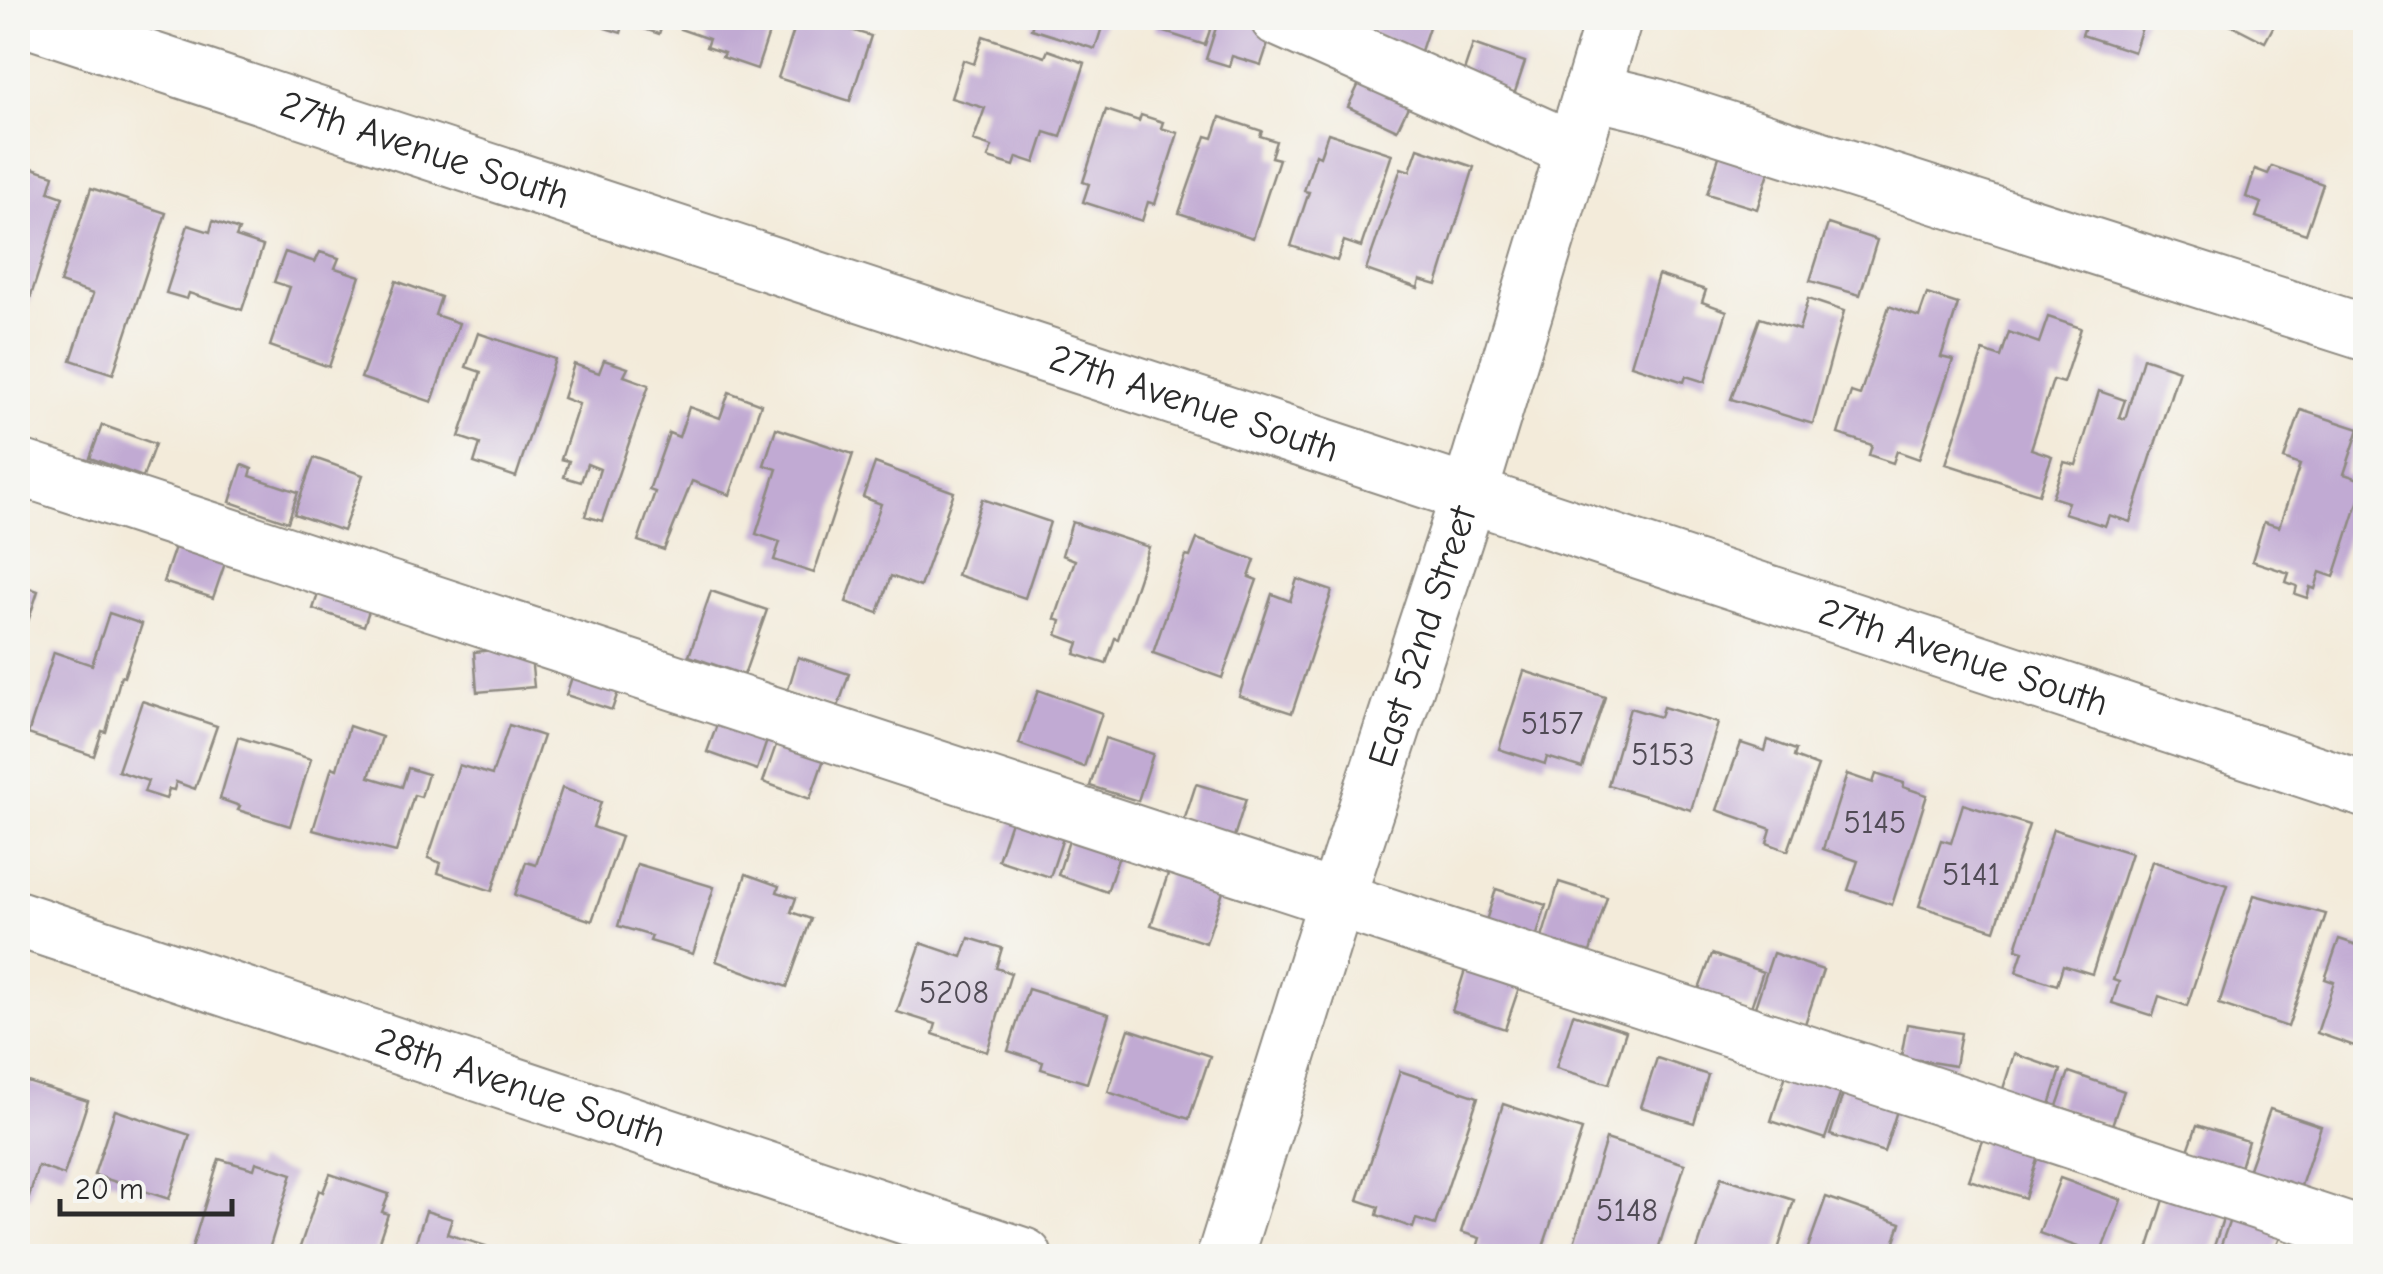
<svg xmlns="http://www.w3.org/2000/svg" width="2383" height="1274" font-family="'Comic Neue',sans-serif">
<style>
.building{fill:#c1aad3}
.lines{fill:none;stroke-linecap:round;stroke-linejoin:round}
.minor-casing{stroke:#8f8b82;stroke-width:59}
.minor{stroke:#fff;stroke-width:55}
.labels{text-anchor:middle;dominant-baseline:central;stroke-width:9;stroke-linejoin:round;paint-order:stroke}
.number-label{font-size:32px;fill:#504b55}
.street-label{font-size:38px;fill:#2b2b2b;stroke:#f6f6f2}
</style>
<rect width="100%" height="100%" fill="#f6f6f2"/>
<filter id="ink" filterUnits="userSpaceOnUse"><feTurbulence type="fractalNoise" baseFrequency=".01" numOctaves="2"/><feDisplacementMap in="SourceGraphic" scale="20" xChannelSelector="R" yChannelSelector="G"/><feConvolveMatrix kernelMatrix="1 2 1 2 8 2 1 2 1" color-interpolation-filters="sRGB"/></filter>
<filter id="wash" filterUnits="userSpaceOnUse"><feTurbulence type="fractalNoise" baseFrequency=".0048" numOctaves="4" result="noise"/><feDisplacementMap in="SourceGraphic" scale="40" xChannelSelector="R" yChannelSelector="G"/><feGaussianBlur stdDeviation="2.25" result="paint"/><feColorMatrix in="noise" values="0 0 0 0 0 0 0 0 0 0 0 0 0 0 0 0 0 1.4 0 .05"/><feComposite in="paint" operator="in"/></filter>
<g filter="url(#wash)">
<rect width="100%" height="100%" fill="#f3ebda"/>
<g id="blocks">
<g class="building">
<path d="M608,18H664L659,34L624,22L621,33L605,28Z"/>
<path d="M684,18H774L757,69L722,57L724,53L706,47L709,39L680,29Z"/>
<path d="M798,18H855L851,30L871,36L850,101L778,78Z"/>
<path d="M1035,18H1105L1095,49L1031,29Z"/>
<path d="M1158,18H1214L1205,45L1155,29Z"/>
<path d="M1219,18H1237L1273,29L1261,65L1232,56L1229,66L1206,59Z"/>
<path d="M1376,18H1432L1421,51L1371,35Z"/>
<path d="M2088,18H2145L2134,52L2082,35Z"/>
<path d="M2218,18H2278L2265,42Z"/>
<path d="M983,36L1045,57L1048,50L1085,63L1061,137L1045,132L1035,163L1017,157L1014,166L988,158L992,147L973,141L985,108L951,98L963,60L974,64Z"/>
<path d="M1473,44L1525,62L1514,95L1462,77Z"/>
<path d="M1365,71L1414,94L1397,130L1348,107Z"/>
<path d="M1106,110L1139,121L1141,115L1163,122L1161,128L1178,133L1155,204L1148,202L1142,221L1083,202L1089,184L1083,182Z"/>
<path d="M1220,117L1262,131L1260,136L1276,141L1271,157L1279,159L1253,238L1179,213L1206,136L1213,138Z"/>
<path d="M1328,133L1392,154L1361,247L1344,241L1337,261L1291,246L1309,192L1304,191L1316,154L1320,156Z"/>
<path d="M1723,144L1773,160L1757,209L1707,194Z"/>
<path d="M1418,148L1474,167L1437,285L1420,280L1418,288L1366,270L1401,168L1410,171Z"/>
<path d="M18,163L54,175L49,192L63,197L27,308L18,305Z"/>
<path d="M2272,166L2323,184L2306,234L2256,217L2261,203L2246,197L2255,169L2268,174Z"/>
<path d="M91,188L166,213L113,374L71,360L93,294L60,283Z"/>
<path d="M213,221L239,230L236,237L263,246L242,310L189,293L187,299L166,293L188,225L210,232Z"/>
<path d="M1828,224L1877,240L1860,295L1810,281Z"/>
<path d="M285,252L315,262L320,252L339,258L335,268L360,276L329,367L270,346L290,287L274,282Z"/>
<path d="M1658,275L1706,290L1702,302L1727,311L1705,382L1686,376L1684,382L1631,365Z"/>
<path d="M396,281L441,297L435,315L459,323L432,402L361,378Z"/>
<path d="M1927,294L1958,304L1941,357L1953,360L1919,459L1897,451L1893,463L1869,455L1872,445L1838,434L1851,392L1860,395L1889,306L1919,317Z"/>
<path d="M1808,299L1844,311L1813,424L1731,399L1760,318L1799,330Z"/>
<path d="M2048,317L2081,328L2063,383L2053,380L2031,449L2052,456L2039,494L1946,464L1983,351L2001,357L2009,332L2039,343Z"/>
<path d="M478,333L555,359L516,477L474,463L480,444L459,437L481,372L466,367Z"/>
<path d="M2143,358L2179,370L2130,522L2109,515L2105,526L2064,513L2068,502L2052,497L2064,462L2076,465L2099,391L2125,400L2119,417L2125,419Z"/>
<path d="M604,360L628,368L624,376L649,385L602,521L585,516L600,469L587,464L581,482L564,477L569,461L561,459L579,404L563,398L574,364L599,373Z"/>
<path d="M729,392L761,404L730,495L692,481L664,550L638,541L655,492L649,490L669,433L679,437L689,407L720,418Z"/>
<path d="M2301,410L2359,429L2344,474L2365,481L2334,577L2320,572L2315,589L2310,587L2307,598L2295,594L2297,586L2286,582L2289,573L2252,561L2264,522L2279,527L2300,465L2284,459Z"/>
<path d="M102,425L155,444L143,477L90,458Z"/>
<path d="M776,428L853,454L814,573L774,560L780,542L756,534L777,469L764,465Z"/>
<path d="M314,458L363,475L343,531L294,514Z"/>
<path d="M875,463L954,492L920,587L891,576L878,613L846,602L881,504L863,497Z"/>
<path d="M242,465L252,469L250,476L298,492L288,522L230,502Z"/>
<path d="M982,499L1050,522L1025,598L957,575Z"/>
<path d="M1072,522L1149,547L1118,639L1115,638L1106,664L1075,654L1079,643L1057,635L1061,621L1055,619L1075,560L1062,555Z"/>
<path d="M181,529L231,546L213,598L163,582Z"/>
<path d="M1197,539L1255,560L1249,577L1257,580L1222,678L1153,653L1186,556L1190,557Z"/>
<path d="M323,579L374,595L364,626L313,609Z"/>
<path d="M1297,579L1332,591L1292,713L1239,696L1272,594L1290,601Z"/>
<path d="M18,584L38,591L18,652Z"/>
<path d="M711,591L767,610L744,675L689,656Z"/>
<path d="M109,613L142,624L124,677L121,676L106,732L102,731L94,756L28,734L54,652L92,665Z"/>
<path d="M530,646L534,687L477,692L474,652Z"/>
<path d="M798,657L849,674L838,707L788,690Z"/>
<path d="M577,662L623,677L612,710L566,695Z"/>
<path d="M1524,671L1605,697L1582,768L1547,757L1545,764L1499,749Z"/>
<path d="M1038,690L1102,713L1084,767L1019,744Z"/>
<path d="M142,701L217,726L195,789L176,782L174,790L169,789L166,799L144,792L148,781L118,771Z"/>
<path d="M1663,707L1718,723L1691,810L1608,785L1630,708L1660,717Z"/>
<path d="M722,711L771,729L757,770L707,752Z"/>
<path d="M509,725L543,736L492,891L438,873L441,863L428,858L459,765L492,775Z"/>
<path d="M349,726L382,737L369,777L402,787L408,768L428,774L421,797L414,795L396,852L313,830L332,767L337,769Z"/>
<path d="M781,731L828,748L810,799L763,782Z"/>
<path d="M238,737L311,759L290,826L238,810L240,806L220,799Z"/>
<path d="M1105,738L1153,754L1138,801L1090,786Z"/>
<path d="M1768,740L1796,750L1794,757L1818,766L1788,851L1767,843L1771,829L1717,810L1741,743L1765,751Z"/>
<path d="M1847,774L1873,783L1876,774L1904,783L1903,787L1927,795L1892,905L1848,890L1858,861L1823,849Z"/>
<path d="M1196,784L1246,799L1234,837L1184,821Z"/>
<path d="M562,788L601,802L593,827L621,837L592,921L515,895L526,862L536,865Z"/>
<path d="M1963,804L2029,825L1995,930L1919,906L1941,840L1951,843Z"/>
<path d="M1015,809L1067,826L1050,877L998,860Z"/>
<path d="M1073,828L1123,844L1107,892L1058,875Z"/>
<path d="M2053,829L2131,853L2092,974L2063,965L2057,985L2016,972L2023,951L2016,949Z"/>
<path d="M1173,859L1228,877L1206,943L1151,925Z"/>
<path d="M2152,861L2227,885L2187,1006L2159,996L2153,1016L2112,1003L2119,982L2113,980Z"/>
<path d="M637,864L714,887L693,954L650,941L652,936L618,926Z"/>
<path d="M746,874L779,886L777,892L796,898L791,912L811,919L787,987L716,961Z"/>
<path d="M1559,882L1607,897L1590,952L1542,938Z"/>
<path d="M1496,889L1546,905L1536,938L1486,921Z"/>
<path d="M2254,895L2326,914L2288,1027L2219,1004Z"/>
<path d="M969,938L1002,948L996,968L1011,973L987,1052L933,1034L936,1024L897,1012L921,943L962,957Z"/>
<path d="M2339,939L2366,948V1050L2317,1033L2334,982L2325,979Z"/>
<path d="M1773,953L1823,970L1804,1027L1754,1010Z"/>
<path d="M1712,954L1763,972L1750,1010L1698,992Z"/>
<path d="M1469,957L1523,976L1505,1029L1452,1011Z"/>
<path d="M1028,989L1109,1014L1087,1083L1041,1069L1043,1062L1008,1051Z"/>
<path d="M1573,1014L1626,1031L1609,1084L1556,1068Z"/>
<path d="M1907,1024L1961,1033L1955,1066L1901,1057Z"/>
<path d="M1129,1029L1210,1056L1189,1119L1108,1092Z"/>
<path d="M2014,1054L2061,1070L2050,1105L2003,1089Z"/>
<path d="M1657,1058L1708,1075L1694,1123L1641,1107Z"/>
<path d="M1790,1062L1845,1080L1825,1139L1771,1121Z"/>
<path d="M1400,1071L1478,1097L1435,1225L1416,1219L1413,1228L1377,1215L1379,1207L1358,1200Z"/>
<path d="M2069,1072L2124,1091L2112,1125L2057,1106Z"/>
<path d="M18,1079L88,1101L64,1175L38,1166L29,1197L18,1193Z"/>
<path d="M1847,1081L1901,1098L1884,1152L1830,1135Z"/>
<path d="M1503,1104L1582,1130L1540,1256L1517,1251L1515,1256H1504L1477,1248L1480,1238L1461,1232Z"/>
<path d="M2270,1109L2321,1126L2299,1192L2247,1174Z"/>
<path d="M115,1110L190,1135L169,1199L94,1175Z"/>
<path d="M2197,1125L2248,1141L2237,1177L2185,1159Z"/>
<path d="M1988,1126L2042,1144L2025,1198L1969,1180Z"/>
<path d="M1606,1139L1685,1164L1656,1256H1570Z"/>
<path d="M219,1159L254,1169L256,1162L292,1174L267,1256H200L190,1254Z"/>
<path d="M330,1174L389,1194L382,1212L388,1214L374,1256H297L319,1190L323,1192Z"/>
<path d="M1721,1177L1794,1200L1776,1256H1695Z"/>
<path d="M2060,1178L2121,1200L2100,1255L2039,1233Z"/>
<path d="M2168,1187L2227,1206L2211,1256H2146Z"/>
<path d="M1826,1197L1901,1223L1890,1256H1805Z"/>
<path d="M426,1211L452,1219L447,1234L486,1246L483,1256H411Z"/>
<path d="M2233,1211L2283,1229L2273,1256H2217Z"/>
</g>
</g>
</g>
<g filter="url(#ink)">
<use href="#blocks" fill-opacity="0" stroke="#8f8b82" stroke-width="2.5"/>
<g class="lines">
<defs>
<g id="minor">
<path id="s1" d="M24,18L2366,790"/>
<path d="M1278,18L1574,150"/>
<path d="M1591,91L1654,106L2366,333"/>
<path d="M18,467L2366,1237"/>
<path id="s2" d="M18,919L1024,1256"/>
<path id="s3" d="M1225,1256L1336,901L1469,495L1614,18"/>
</g>
</defs>
<use href="#minor" class="minor-casing"/>
<use href="#minor" class="minor"/>
</g>
</g>
<g class="labels">
<g class="number-label">
<text x="1552" y="723">5157</text>
<text x="1663" y="754">5153</text>
<text x="1875" y="822">5145</text>
<text x="1971" y="874">5141</text>
<text x="954" y="992">5208</text>
<text x="1627" y="1210">5148</text>
</g>
<g class="street-label">
<text stroke="none"><textPath href="#s1" startOffset="422">27th Avenue South</textPath></text>
<text stroke="none"><textPath href="#s1" startOffset="1232">27th Avenue South</textPath></text>
<text stroke="none"><textPath href="#s3" startOffset="650">East 52nd Street</textPath></text>
<text stroke="none"><textPath href="#s1" startOffset="2042">27th Avenue South</textPath></text>
<text stroke="none"><textPath href="#s2" startOffset="530">28th Avenue South</textPath></text>
</g>
</g>
<rect width="2383" height="1274" fill="none" stroke="#f6f6f2" stroke-width="60"/>
<path d="M60 1199v15h172v-15" fill="none" stroke="#2b2b2b" stroke-width="5"/>
<text x="75" y="1199" font-size="30" fill="#2b2b2b" stroke="#f6f6f2" stroke-width="8" paint-order="stroke">20 m</text>
</svg>
